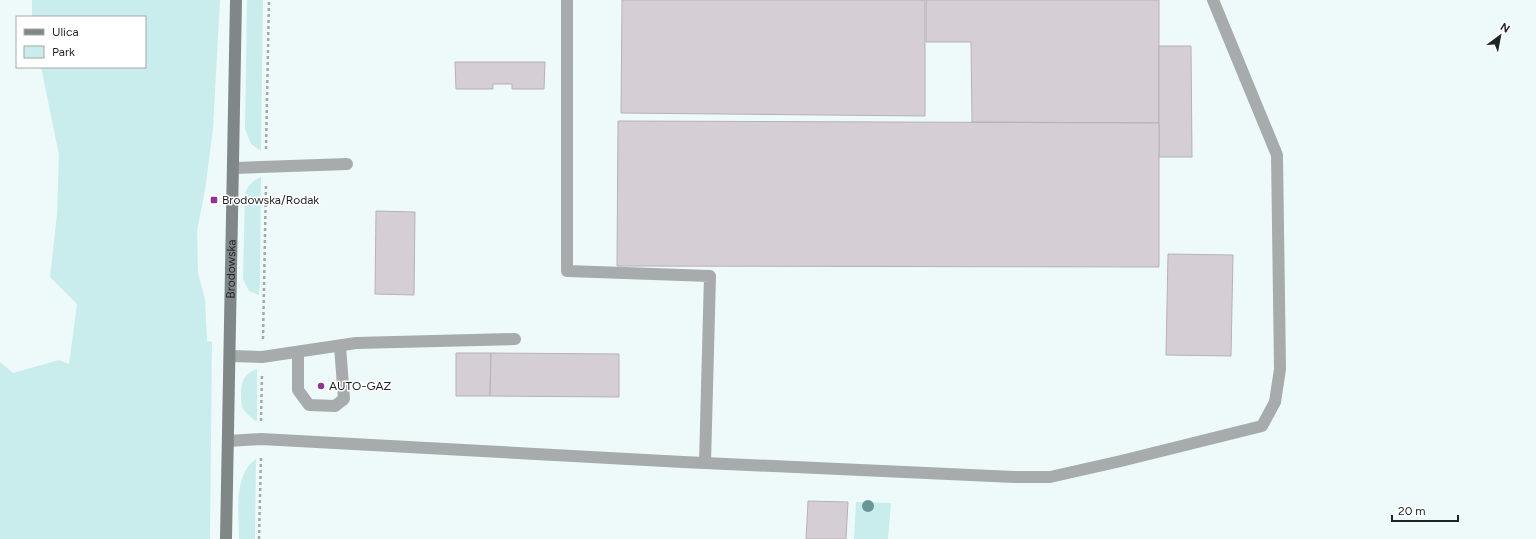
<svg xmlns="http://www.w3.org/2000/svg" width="1536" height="539" font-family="Figtree,sans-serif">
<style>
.green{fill:#c9edec}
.building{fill:#d5ced5;stroke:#b7b1b8}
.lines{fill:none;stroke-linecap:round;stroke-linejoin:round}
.path{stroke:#a1aaa9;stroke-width:2.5;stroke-dasharray:3 3;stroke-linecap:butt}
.lane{stroke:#a7abab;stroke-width:12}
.secondary{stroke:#808787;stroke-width:12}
.tree{fill:#6b9696}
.poi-dot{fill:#913199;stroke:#fff;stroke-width:1.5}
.labels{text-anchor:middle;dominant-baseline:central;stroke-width:3;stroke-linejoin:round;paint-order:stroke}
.poi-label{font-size:12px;fill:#1f2323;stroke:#fff;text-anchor:start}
.street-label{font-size:12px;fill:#1f2323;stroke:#fff}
</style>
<rect width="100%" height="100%" fill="#eefaf9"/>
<g class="green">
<path d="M32,0H220L213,129L205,190L197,231L198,273L205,299L207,341L212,342L210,539H0V362L13,373L59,360L69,364L77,304L50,277L57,214L59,155L41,67H145V17H32Z"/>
<path d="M247,0H263L261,151L251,144L245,129Z"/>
<path d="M261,177L260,280L259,295L249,291L243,279L245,194C247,186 253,180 261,177Z"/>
<path d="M257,369V422C252,418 247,415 243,409C241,404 241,399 241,393C241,381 245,373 257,369Z"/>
<path d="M256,459L255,539H239C239,515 233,474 256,459Z"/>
<path d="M856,502L891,503L888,539H854Z"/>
</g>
<g class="building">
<path d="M622,0H925V116L621,113Z"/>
<path d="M926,0H1159V123L972,122L971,42H926Z"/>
<path d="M1159,46H1191L1192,157H1159Z"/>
<path d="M455,62H545L544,89H512V84H493V89H456Z"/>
<path d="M618,121L1159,123V267L617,266Z"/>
<path d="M376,211L415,212L414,295L375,294Z"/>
<path d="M1168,254L1233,255L1231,356L1166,355Z"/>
<path d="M456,353H491L490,396H456Z"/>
<path d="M491,353L619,354V397L490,396Z"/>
<path d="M808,501L848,502L846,539H806Z"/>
</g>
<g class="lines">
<g class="path">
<path d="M266,149L269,0"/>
<path d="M263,339L266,184"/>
<path d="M261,421L262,374"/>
<path d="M259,539L261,456"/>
</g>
<g class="lane">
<path d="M567,0V271L710,276L705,463"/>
<path d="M234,168L347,164"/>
<path d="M298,352V390L309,405L335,406L344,399L340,346"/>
<path d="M230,356L262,357L356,343L515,339"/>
<path d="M228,441L261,439L683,462L1014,477H1050L1121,461L1262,426L1275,402L1280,369L1277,155L1213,0"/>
</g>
<path class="secondary" id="s1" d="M226,539L236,0"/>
</g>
<circle class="tree" cx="868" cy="506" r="6"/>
<g class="poi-dot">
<rect x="210" y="196" width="8" height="8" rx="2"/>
<circle cx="321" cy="386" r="4"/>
</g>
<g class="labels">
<g class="poi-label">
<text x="222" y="200">Brodowska/Rodak</text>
<text x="329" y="386">AUTO-GAZ</text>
</g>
<g class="street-label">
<text stroke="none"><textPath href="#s1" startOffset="270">Brodowska</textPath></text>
</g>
</g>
<rect x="16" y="16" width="130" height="52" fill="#ffffff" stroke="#a5a7a7"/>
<rect x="24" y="29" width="20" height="6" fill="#808787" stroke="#a5a7a7"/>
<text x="52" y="36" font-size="12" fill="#1f2323">Ulica</text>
<rect x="24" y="46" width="20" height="12" fill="#c9edec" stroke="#a5a7a7"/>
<text x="52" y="56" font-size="12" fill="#1f2323">Park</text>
<g transform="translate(1500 36) rotate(32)" stroke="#ffffff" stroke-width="3" paint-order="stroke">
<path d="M0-3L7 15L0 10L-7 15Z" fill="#1f2323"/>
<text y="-6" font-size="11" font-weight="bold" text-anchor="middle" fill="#1f2323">N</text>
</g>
<path d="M1392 515v6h66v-6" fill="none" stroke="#1f2323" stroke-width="2"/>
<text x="1398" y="515" font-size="12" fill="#1f2323" stroke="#ffffff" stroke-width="3" paint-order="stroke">20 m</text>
</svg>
